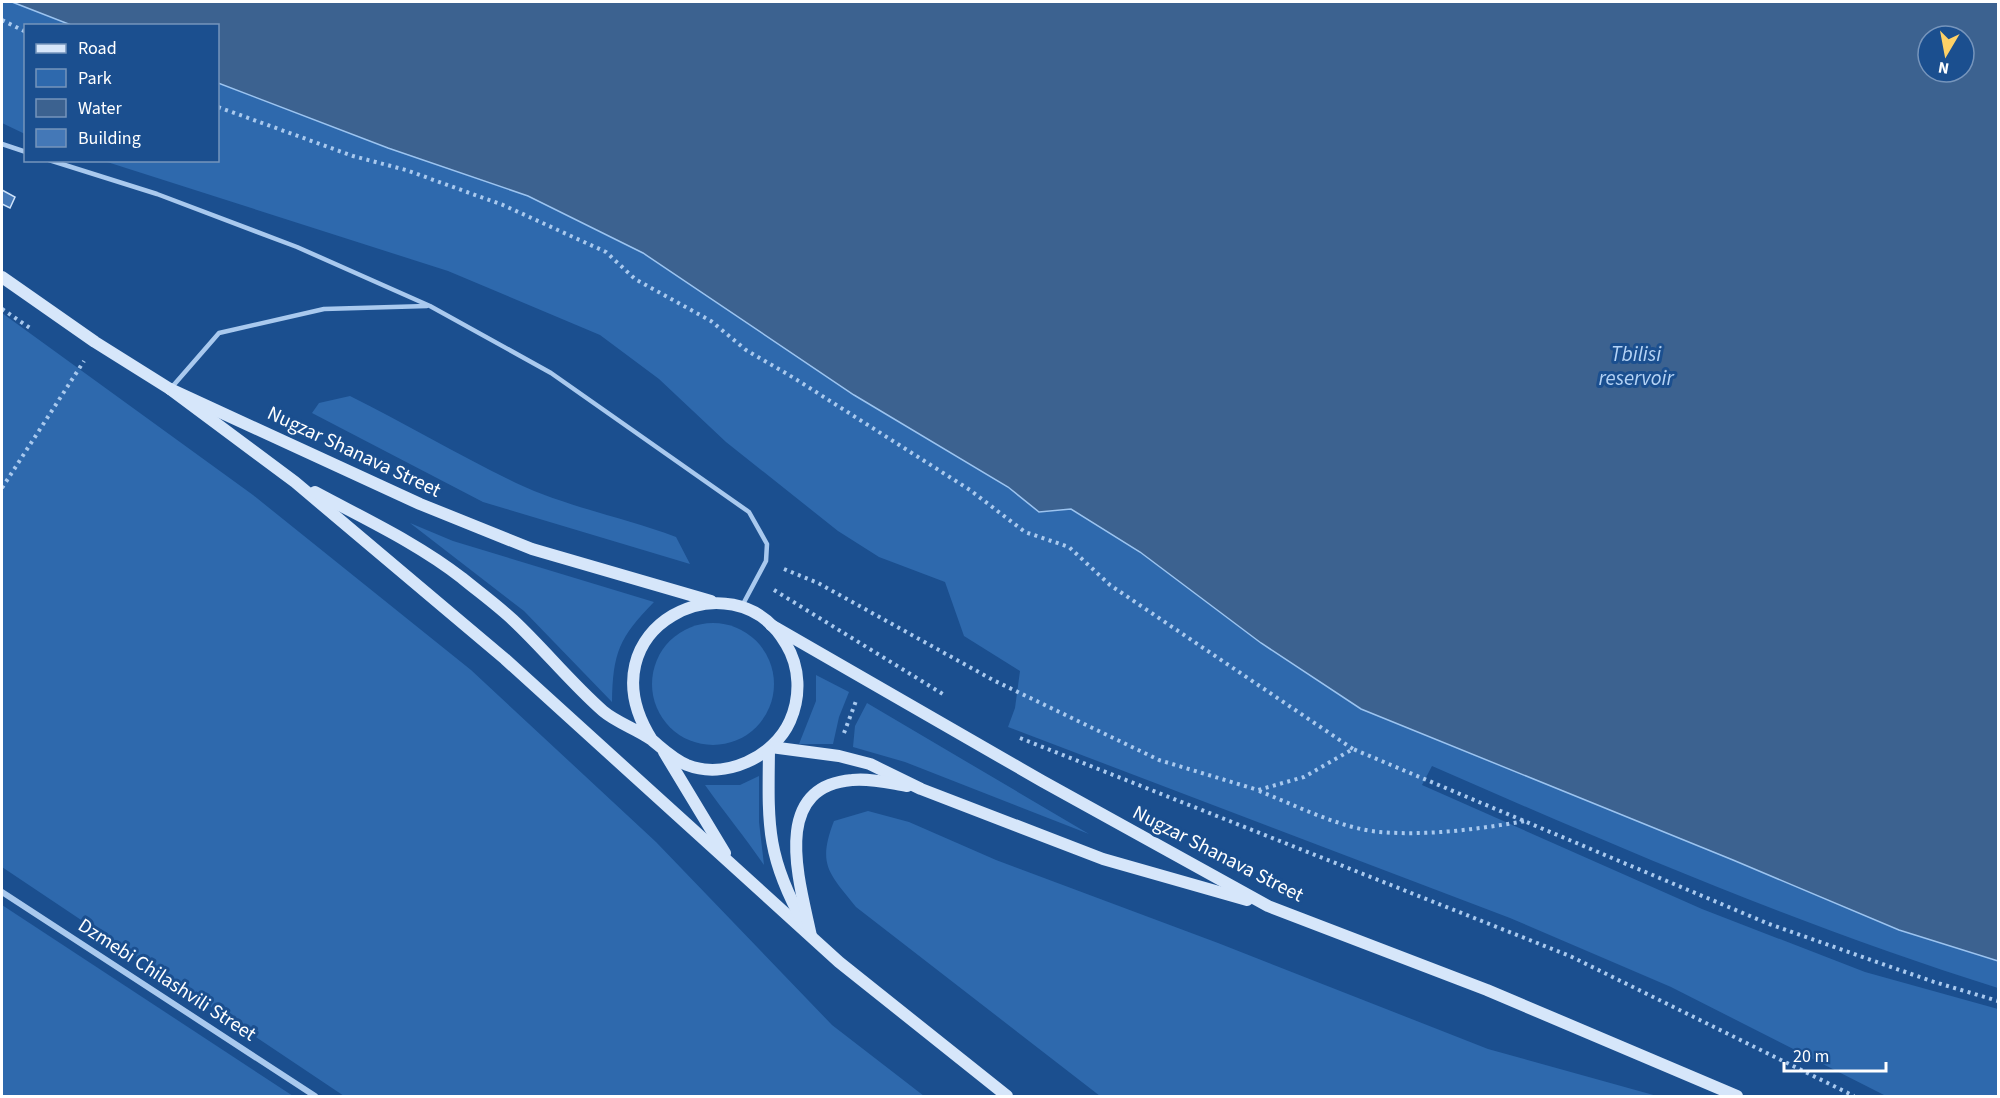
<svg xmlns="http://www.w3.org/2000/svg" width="2000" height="1098" font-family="'Source Sans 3',sans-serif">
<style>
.green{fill:#2e69ad}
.water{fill:#3c6290;stroke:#9cc4f0;stroke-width:1.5;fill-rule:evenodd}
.building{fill:#4478b7;stroke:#cfe3fa;stroke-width:1.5}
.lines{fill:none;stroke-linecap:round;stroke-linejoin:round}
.path{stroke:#a9c9ee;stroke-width:4;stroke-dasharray:3 4.5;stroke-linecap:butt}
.service{stroke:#a9c9ee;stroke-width:4.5}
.minor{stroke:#a9c9ee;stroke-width:6}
.secondary{stroke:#d6e6fa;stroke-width:12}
.labels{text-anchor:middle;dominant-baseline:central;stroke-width:6;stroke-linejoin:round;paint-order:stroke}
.street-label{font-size:20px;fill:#fff;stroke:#1b4f8f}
.water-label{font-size:21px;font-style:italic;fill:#b5d3f5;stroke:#1b4f8f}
</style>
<rect width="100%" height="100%" fill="#1b4f8f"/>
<g class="green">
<path d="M2,2H91L140,25L26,26L25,134L2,123Z"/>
<path d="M218,62L455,171L528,196L643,253L854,395L1018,480L1998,947V988C1803,927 1619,848 1432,766L1422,785L1702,909L1865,972L1998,1009V1096H1886L1671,987L1510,918L1008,727L1015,708L1020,671L964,636L945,582L879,557L838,531L726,442L659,379L600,335L448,271L104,161L218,160Z"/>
<path d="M2,313L253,495L471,670L656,842L832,1025L924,1096H344L2,867Z"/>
<path d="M350,396C406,424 460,456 516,483C567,507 623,517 676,537L690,564L483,502L312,413L319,403Z"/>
<path d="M410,523L453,541L654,602C619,638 613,652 612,702L524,611Z"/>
<circle cx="713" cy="684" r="61"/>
<path d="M816,675L849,692L839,717L833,744H799L816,701Z"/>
<path d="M867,703L1089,834L905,762L853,747L855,726Z"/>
<path d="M759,776V822L764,865C745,837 724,812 705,785H740Z"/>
<path d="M868,811L909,822L996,860L1218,943L1488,1049L1657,1096H1100L856,907C829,873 817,865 834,821Z"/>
<path d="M2,905L293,1096H2Z"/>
</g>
<path class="water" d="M12,2H1998V961L1899,930L1733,860L1361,709L1261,643L1140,552L1071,509L1039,512L1008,487L854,395L643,253L528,196L388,148L218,83V26L71,25ZM1928,36H1964V72H1928Z"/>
<path class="building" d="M2,190L15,197L10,208L2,204Z"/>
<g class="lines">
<g class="path">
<path d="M2,20L26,32"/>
<path d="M218,107L353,156L406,170L503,205L606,252L635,279L711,321L746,350L794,378L970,490L1025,532L1069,547L1110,585L1353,749"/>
<path d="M2,309L30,328"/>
<path d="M2,488L84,361"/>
<path d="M784,569L818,583L993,680L1159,760L1258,790L1304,777L1353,749L1769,924L1931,981L1998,1001"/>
<path d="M774,590L946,696"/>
<path d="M844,733L856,701"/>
<path d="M1020,738L1570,956L1854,1096"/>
<path d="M1259,791C1295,805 1342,829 1380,832C1429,836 1478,829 1526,821"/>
</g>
<g class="service">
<path d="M2,144L26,152"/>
<path d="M49,160L157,194L297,247L430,306L551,373L749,512L767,544L766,561L742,606"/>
<path d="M172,387L219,333L324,309L427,306"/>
</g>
<path class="minor" d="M2,892L315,1096"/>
<g class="secondary">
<path d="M2,277L95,342L170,389L420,504L532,549L711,601"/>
<path d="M170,389L295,482L505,659L839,962L1007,1096"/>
<path d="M315,492C365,519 417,543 462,578C479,592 497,605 513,620C544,649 571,683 603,711C617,723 637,729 652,740C663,749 673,759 687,765C725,780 774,757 790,721C801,696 800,667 786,644C734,553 580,627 652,740"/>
<path d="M771,625L1042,781L1268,906L1487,990L1737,1096"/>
<path d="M771,747L839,756L870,764L921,789L1103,859L1247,900"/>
<path d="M769,750C768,825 766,856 804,924"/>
<path d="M664,752L725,853"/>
<path d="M811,936C800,883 769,787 852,780C870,778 889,783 907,786"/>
</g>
</g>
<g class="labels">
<g class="street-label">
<text transform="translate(354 452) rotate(25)">Nugzar Shanava Street</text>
<text transform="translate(1218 854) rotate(27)">Nugzar Shanava Street</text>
<text transform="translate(167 980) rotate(33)">Dzmebi Chilashvili Street</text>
</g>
<g class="water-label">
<text x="1636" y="354">Tbilisi<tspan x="1636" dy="24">reservoir</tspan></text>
</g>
</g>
<rect width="2000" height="1098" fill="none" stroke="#ffffff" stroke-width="6"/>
<rect x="24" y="24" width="195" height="138" fill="#1b4f8f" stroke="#7695bc" stroke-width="1.5"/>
<rect x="36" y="44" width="30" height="9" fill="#d6e6fa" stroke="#7695bc" stroke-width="1.5"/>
<text x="78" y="54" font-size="18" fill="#ffffff">Road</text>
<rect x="36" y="69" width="30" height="18" fill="#2e69ad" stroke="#7695bc" stroke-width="1.5"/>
<text x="78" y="84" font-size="18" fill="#ffffff">Park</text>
<rect x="36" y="99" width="30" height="18" fill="#3c6290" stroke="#7695bc" stroke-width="1.5"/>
<text x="78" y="114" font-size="18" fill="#ffffff">Water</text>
<rect x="36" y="129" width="30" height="18" fill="#4478b7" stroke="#7695bc" stroke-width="1.5"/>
<text x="78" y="144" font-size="18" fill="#ffffff">Building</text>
<g transform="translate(1946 54) rotate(190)"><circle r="28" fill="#1b4f8f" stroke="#7695bc" stroke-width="1.5"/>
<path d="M0-4.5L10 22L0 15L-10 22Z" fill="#ffd166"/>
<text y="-9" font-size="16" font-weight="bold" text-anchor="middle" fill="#ffffff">N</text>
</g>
<path d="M1784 1062v9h102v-9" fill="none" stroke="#ffffff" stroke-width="3"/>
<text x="1793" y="1062" font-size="18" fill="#ffffff" stroke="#1b4f8f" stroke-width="4.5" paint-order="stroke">20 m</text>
</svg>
